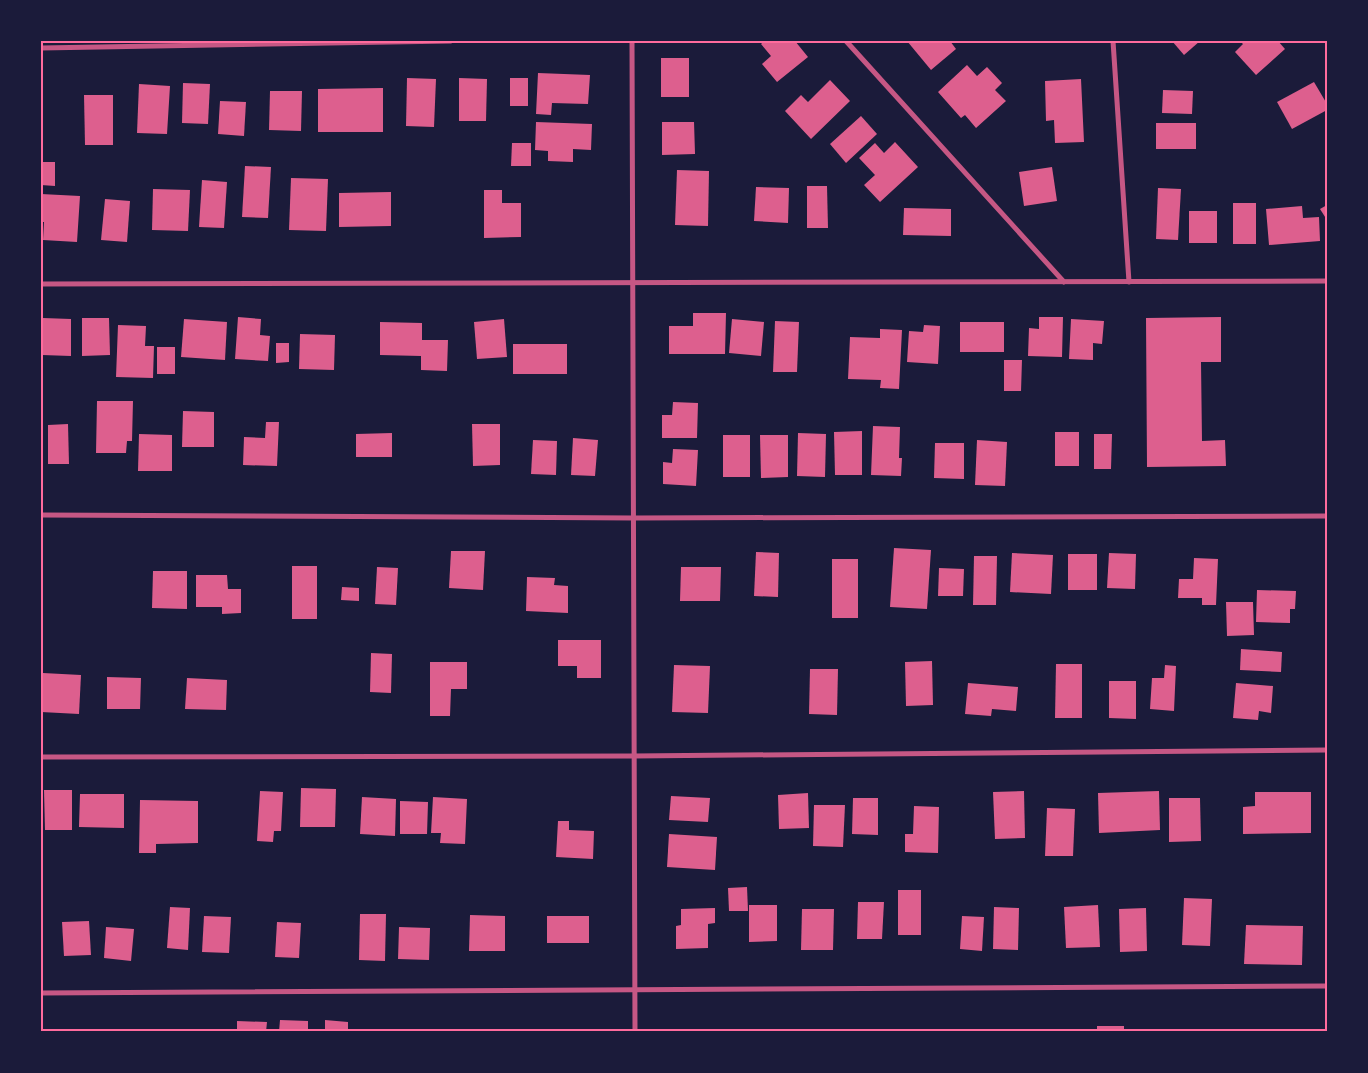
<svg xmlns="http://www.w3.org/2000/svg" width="1368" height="1073" font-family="Merriweather,serif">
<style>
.building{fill:#dd5f8e}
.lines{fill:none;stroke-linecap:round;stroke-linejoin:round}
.minor{stroke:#c65784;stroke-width:5}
.neatline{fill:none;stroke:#ff6b9d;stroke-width:2}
</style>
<rect width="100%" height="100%" fill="#1b1b3a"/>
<g class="building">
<path d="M764,41H795L808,57L777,82L762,64L771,56L761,44Z"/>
<path d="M907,41H950L956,49L931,70Z"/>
<path d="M1172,41H1200L1184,55Z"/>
<path d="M1240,41H1278L1285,49L1256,75L1235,52L1243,44Z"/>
<rect x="661" y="58" width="28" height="39"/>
<path d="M967,65L977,76L987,67L1002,83L995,90L1006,101L976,128L965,115L961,118L938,92Z"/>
<path d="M538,73L590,75L588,104L552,103L551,115L536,114Z"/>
<path d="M407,78L436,79L434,127L406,126Z"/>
<path d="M459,78L487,79L486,121H459Z"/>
<rect x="510" y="78" width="18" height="28"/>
<path d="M1081,79L1084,142L1055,143L1054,120L1046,121L1045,81Z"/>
<path d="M830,80L850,101L811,139L785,111L801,95L808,102Z"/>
<path d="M1314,82L1327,104V110L1292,129L1277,102Z"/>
<path d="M183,83L210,84L208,124L182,123Z"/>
<path d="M139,84L170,86L167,134L137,133Z"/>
<path d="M383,88V132H318V89Z"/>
<path d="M1163,90L1193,91L1192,114L1162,113Z"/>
<path d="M270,91H302L301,131L269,130Z"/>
<path d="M84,95H113V145H85Z"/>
<path d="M220,101L246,102L244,136L218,134Z"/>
<path d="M861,116L877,134L846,163L830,144Z"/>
<path d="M536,122L592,124L591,150L573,149V162L548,161V151L535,150Z"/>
<path d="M662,122H694L695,154L662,155Z"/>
<rect x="1156" y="123" width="40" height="26"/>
<path d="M895,142L918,167L880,202L864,185L875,175L859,158L875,143L884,153Z"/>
<path d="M512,143H531V166H511Z"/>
<path d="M41,162H55V186L41,185Z"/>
<path d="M245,166L271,167L268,218L242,217Z"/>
<path d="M1052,167L1057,201L1024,206L1019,172Z"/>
<path d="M677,170L709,171L708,226L675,225Z"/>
<path d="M291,178L328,179L326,231L289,230Z"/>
<path d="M202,180L227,182L224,228L199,227Z"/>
<path d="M807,186H827L828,228H807Z"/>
<path d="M756,187L789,188L788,223L754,221Z"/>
<path d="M1158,188L1181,189L1178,240L1156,239Z"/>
<path d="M153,189L190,190L188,231L152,230Z"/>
<path d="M484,190H502V203H521V237L484,238Z"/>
<path d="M391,192V226L339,227V193Z"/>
<path d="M41,194L80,196L77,242L43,240L44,222H41Z"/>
<path d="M105,199L130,201L127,242L101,240Z"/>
<rect x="1233" y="203" width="23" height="41"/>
<path d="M1327,205V220L1320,209Z"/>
<path d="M1302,206L1303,218L1319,217L1320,241L1269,245L1266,209Z"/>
<path d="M904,208L951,209V236L903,235Z"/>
<rect x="1189" y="211" width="28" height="32"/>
<path d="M693,313H726L725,354H669V326H693Z"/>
<path d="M238,317L261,319L260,335L270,336L268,361L235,359Z"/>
<path d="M1039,317H1063L1062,357L1028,356L1029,328L1039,329Z"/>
<path d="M1221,317V362H1201L1202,441L1225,440L1226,466L1147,467L1146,318Z"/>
<path d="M43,318L71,319V356L42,355Z"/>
<path d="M82,318H109L110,355L82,356Z"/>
<path d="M184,319L227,322L225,360L181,357Z"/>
<path d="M504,319L507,357L477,359L474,322Z"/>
<path d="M732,319L764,322L761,356L729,353Z"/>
<path d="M1071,319L1104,321L1102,344L1093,343V360L1069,359Z"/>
<path d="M775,321L799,322L797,372H773Z"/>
<path d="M380,322L422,323V340H448L447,371L421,370V356L380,355Z"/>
<rect x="960" y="322" width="44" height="30"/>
<path d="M118,325L146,326L145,346H154L153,378L116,377Z"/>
<path d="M924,325L940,326L938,364L907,362L909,331L923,332Z"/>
<path d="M880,329L902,330L899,389L880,388L881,380L848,379L850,337L880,338Z"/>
<path d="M300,334L335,335L334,370L299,369Z"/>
<path d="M276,343H289V362L276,363Z"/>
<rect x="513" y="344" width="54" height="30"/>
<rect x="157" y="347" width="18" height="27"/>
<path d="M1004,360H1022L1021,391H1004Z"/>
<path d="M97,401H133L132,441H127L126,453H96Z"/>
<path d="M673,402L698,403L697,438H662V415H672Z"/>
<path d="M183,411L214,412V447H182Z"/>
<path d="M266,422H279L277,466L243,465L244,437L265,438Z"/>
<path d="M68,424L69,464H48V425Z"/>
<path d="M472,424H500V465L473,466Z"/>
<path d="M873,426L900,427L899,458H902L901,476L871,475Z"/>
<path d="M862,431V475H835L834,432Z"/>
<rect x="1055" y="432" width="24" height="34"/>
<path d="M392,433V457H356V434Z"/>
<path d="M798,433L826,434L825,477L797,476Z"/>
<path d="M139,434L172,435V471H138Z"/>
<path d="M1094,434H1112L1111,469H1094Z"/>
<rect x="723" y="435" width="27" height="42"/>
<path d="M760,435H788V477L761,478Z"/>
<path d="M573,438L598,440L595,476L571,475Z"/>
<path d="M533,440L557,441L556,475L531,474Z"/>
<path d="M977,440L1007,442L1005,486L975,485Z"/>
<path d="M935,443H964V479L934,478Z"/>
<path d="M673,449L698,450L696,486L663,484V462L672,463Z"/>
<path d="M894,548L931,550L927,609L890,607Z"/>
<path d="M451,551H485L483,590L449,588Z"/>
<path d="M756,552L779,553L778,597L754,596Z"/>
<path d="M1012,553L1053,555L1051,594L1010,592Z"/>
<path d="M1109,553L1136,554L1135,589L1107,588Z"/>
<rect x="1068" y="554" width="29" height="36"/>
<path d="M974,556H997L996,605H973Z"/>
<path d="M1194,558L1218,559L1216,605H1202V598H1178L1179,579H1193Z"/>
<rect x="832" y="559" width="26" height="59"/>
<rect x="292" y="566" width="25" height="53"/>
<path d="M377,567L398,568L396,605L375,604Z"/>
<path d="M681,567H721L720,601H680Z"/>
<path d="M939,568L964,569L963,596H938Z"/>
<path d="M153,571H187V609L152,608Z"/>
<path d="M196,575H227L228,589H241V613L222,614V607H196Z"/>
<path d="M527,577L555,578L554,585L568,586V613L526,611Z"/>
<path d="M342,587L359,588V601L341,600Z"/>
<path d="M1257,590L1296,591L1295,609H1290V623L1256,622Z"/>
<path d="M1226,602H1253L1254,635L1227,636Z"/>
<path d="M558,640H601V678H577V666H558Z"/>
<path d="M1241,649L1282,652L1281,672L1240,670Z"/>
<path d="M371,653L392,654L391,693L370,692Z"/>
<path d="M932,661L933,705L906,706L905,662Z"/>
<path d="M430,662H467V689H451L450,716H430Z"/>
<path d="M1056,664H1082V718H1055Z"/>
<path d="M674,665L710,666L708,713L672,712Z"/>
<path d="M1165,665L1176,666L1174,711L1150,709L1152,678H1164Z"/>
<path d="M810,669H838L837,715L809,714Z"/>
<path d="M43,673L81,675L79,714L41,712Z"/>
<path d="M107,677L141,678L140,709H107Z"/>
<path d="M187,678L227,680L226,710L185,709Z"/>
<path d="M1109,681H1136V719L1109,718Z"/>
<path d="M968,683L1018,687L1016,711L992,709L991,716L965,714Z"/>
<path d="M1236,683L1273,686L1271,713L1259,711L1258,720L1233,718Z"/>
<path d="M301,788L336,789L335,827H300Z"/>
<path d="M44,790H72V830H45Z"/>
<path d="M260,791L283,792L281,831H274L273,842L257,841Z"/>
<path d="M1024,791L1025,838L995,839L993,792Z"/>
<path d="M1159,791L1160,830L1099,833L1098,793Z"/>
<path d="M1255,792H1311V833L1243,834V807L1255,806Z"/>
<path d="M808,793L809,828L779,829L778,795Z"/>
<path d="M80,794H124V828L79,827Z"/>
<path d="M671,796L710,798L708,822L669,820Z"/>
<path d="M362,797L396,799L395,836L360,834Z"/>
<path d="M433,797L467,799L465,844L440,843L441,833H431Z"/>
<path d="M853,798H878V835L852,834Z"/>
<path d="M1169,798H1200L1201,841L1169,842Z"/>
<path d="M140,800L198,801V843L156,844V853H139Z"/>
<path d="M400,801L428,802L427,834H400Z"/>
<path d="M814,805H845L843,847L813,846Z"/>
<path d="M914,806L939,807L938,853L905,852V834H913Z"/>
<path d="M1047,808L1075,809L1073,856H1045Z"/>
<path d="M558,821H569V830L594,831L593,859L556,857Z"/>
<path d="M669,834L717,837L715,870L667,867Z"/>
<path d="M747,887L748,911H729L728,888Z"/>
<rect x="898" y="890" width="23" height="45"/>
<path d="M1184,898L1212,899L1210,946L1182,945Z"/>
<path d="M858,902H884L882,939H857Z"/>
<path d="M749,905H777V941L749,942Z"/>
<path d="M1098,905L1100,947L1066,948L1064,907Z"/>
<path d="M170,907L190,908L188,950L167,948Z"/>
<path d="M994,907L1019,908L1018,950L993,949Z"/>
<path d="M715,908V923L708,924V948L676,949V926L681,925V909Z"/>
<path d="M1146,908L1147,951L1120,952L1119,909Z"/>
<path d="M802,909H834L833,950H801Z"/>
<path d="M360,914H386L385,961L359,960Z"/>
<path d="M470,915L505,916V951H469Z"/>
<path d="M204,916L231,917L229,953L202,952Z"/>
<rect x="547" y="916" width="42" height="27"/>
<path d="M962,916L984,917L982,951L960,949Z"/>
<path d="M89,921L91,955L64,956L62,922Z"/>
<path d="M277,922L301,923L299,958L275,957Z"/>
<path d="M1246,925L1303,926L1302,965L1244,964Z"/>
<path d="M106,927L134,929L131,961L104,958Z"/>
<path d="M399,927L430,928L429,960L398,959Z"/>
<path d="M280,1020L308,1021V1032H279Z"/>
<path d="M325,1020L348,1022V1032H325Z"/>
<path d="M237,1021L267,1022L266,1032H237Z"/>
<rect x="1097" y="1026" width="27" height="6"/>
</g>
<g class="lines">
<g class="minor">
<path d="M632,41L635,1032"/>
<path d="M846,41L1064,282"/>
<path d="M1113,41L1129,282"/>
<path d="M41,48L451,41"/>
<path d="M41,284L1327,281"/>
<path d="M41,515L634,518L1327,516"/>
<path d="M41,757L634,756L1327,750"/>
<path d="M41,993L1327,986"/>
</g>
</g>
<rect width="1368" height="1073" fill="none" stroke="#1b1b3a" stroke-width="85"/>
<rect x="42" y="42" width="1284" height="988" class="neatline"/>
</svg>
